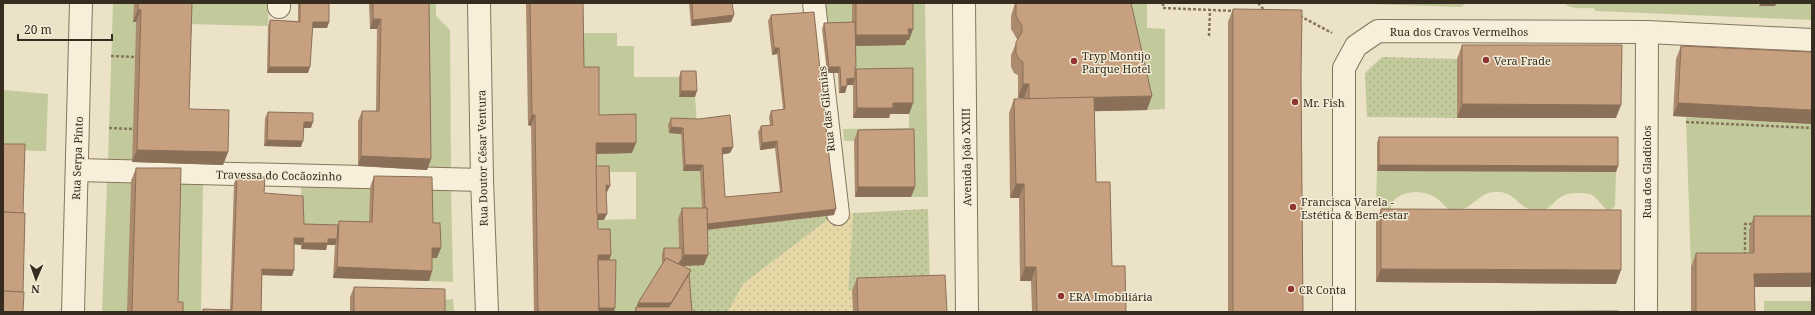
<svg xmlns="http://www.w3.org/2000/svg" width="1815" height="315" font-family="'Noto Serif',serif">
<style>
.grass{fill:url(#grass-dots)}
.sand{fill:url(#sand-dots)}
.garden{fill:#c2c99b}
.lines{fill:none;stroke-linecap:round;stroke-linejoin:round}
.street-casing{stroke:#86755d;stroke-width:24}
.path{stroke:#86755d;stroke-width:2.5;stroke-dasharray:3 2;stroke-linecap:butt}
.street{stroke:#f7efda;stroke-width:22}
.wall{fill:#ab8a6d}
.shaded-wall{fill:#8b7059}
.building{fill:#c7a07f;stroke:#8b7059}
.poi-dot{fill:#913531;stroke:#f3ecd6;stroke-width:1.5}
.labels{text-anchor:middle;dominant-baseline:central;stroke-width:3;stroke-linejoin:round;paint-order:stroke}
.street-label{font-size:11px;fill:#372c20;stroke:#f3ecd6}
.poi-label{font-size:11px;fill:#372c20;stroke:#f3ecd6;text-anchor:start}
</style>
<defs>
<pattern id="grass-dots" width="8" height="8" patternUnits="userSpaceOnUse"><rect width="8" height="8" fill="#c2c99b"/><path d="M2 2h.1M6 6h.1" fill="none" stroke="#a7ad85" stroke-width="1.8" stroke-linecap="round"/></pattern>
<pattern id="sand-dots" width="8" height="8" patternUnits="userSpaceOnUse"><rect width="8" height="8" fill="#e5d7a6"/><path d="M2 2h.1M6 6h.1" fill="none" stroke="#c5b98f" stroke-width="1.8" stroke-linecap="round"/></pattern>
</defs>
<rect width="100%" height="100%" fill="#ebe2c7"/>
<g class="grass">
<path d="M1382,57L1457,59V118L1367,117L1365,73Z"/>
<path d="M928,209L930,288L852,291L848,290L853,213Z"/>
<path d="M834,215L743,284L728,312H689L680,266L703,230Z"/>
</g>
<path class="sand" d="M853,213L848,290L852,291L853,312H728L743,284L834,215Z"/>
<g class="garden">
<path d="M113,3H134L133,22H136L132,162L112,161L108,160Z"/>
<path d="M188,3H269L268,26L187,24Z"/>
<path d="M426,3H436V16L450,30L451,169L427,170Z"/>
<path d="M820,3H853V28L822,29Z"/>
<path d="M909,3H925L928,197H911L910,140L844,141L843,129L909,128V72L854,73L852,46Z"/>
<path d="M1122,3H1147V28L1165,29V109L1147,110Z"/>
<path d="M1340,3H1466L1461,7Z"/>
<path d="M1564,3H1757L1759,6H1775L1777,3L1812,4V20L1596,11L1593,8C1584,8 1571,10 1564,3Z"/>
<path d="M579,33H617V46H634V77H679V97H695L697,125L669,133L681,134L683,171H700L703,218L678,219L679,255L662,254V265L635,312H613L594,239V220L636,219V172H592L595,125L580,77Z"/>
<path d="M3,90L48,94L46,151L3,150Z"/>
<path d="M1686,117L1812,124V229L1749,266L1691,267Z"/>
<path d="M1377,171L1616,172L1615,206L1612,209L1607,210C1602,206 1597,198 1592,195C1587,193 1582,193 1577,193C1554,192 1554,211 1538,211C1522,212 1516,194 1501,192C1478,189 1474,211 1455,210C1445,210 1443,202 1436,198C1425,190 1407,190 1396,198C1393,201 1392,205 1390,209L1385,211L1376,205Z"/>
<path d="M110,181H131L128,312H102L107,183Z"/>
<path d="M177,182L203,183L201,312H174Z"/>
<path d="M301,185L370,187L369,232L302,230Z"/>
<path d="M429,188H451L453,282L429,281V258H437L429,233Z"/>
<path d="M453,299L454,312H441V300Z"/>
<rect x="1764" y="301" width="48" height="11"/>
</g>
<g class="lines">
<defs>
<g id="street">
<path d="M479,3L482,180L487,312"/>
<path d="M814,3L838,214"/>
<path d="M964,3L967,312"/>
<path d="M279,7V3"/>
<path d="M77,170L482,180"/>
<path d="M73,312L81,3"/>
<path d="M1344,312V68L1356,46L1378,31L1647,32L1812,40"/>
<path d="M1646,312L1647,32"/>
</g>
</defs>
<use href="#street" class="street-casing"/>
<g class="path">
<path d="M1163,3V8L1235,11"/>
<path d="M1258,3L1265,11"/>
<path d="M1300,16L1332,33"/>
<path d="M1209,36L1210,10"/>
<path d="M111,56L135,57"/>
<path d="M1686,122L1812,128"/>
<path d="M109,128L133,129"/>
<path d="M1745,255V224H1753"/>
</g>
<use href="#street" class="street"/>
</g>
<g class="wall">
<path d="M134,3H192L189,109L228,152L223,165L132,162L136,22H133Z"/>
<path d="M298,3H329V22L327,28H312L308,73H267L268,26L270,20L298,21Z"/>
<path d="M369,3H429L431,159L427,170L358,166V121L362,111H376L377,29H370Z"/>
<path d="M526,3H583L584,67L599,115L632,153L596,154V166L607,192H606L604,220H597L598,229L611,255L609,260L614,312H534L531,126L528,125Z"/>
<path d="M689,3H732L734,15L731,22L691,26Z"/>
<path d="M852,3H913V29L909,40H907L905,45L856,46V67L855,71V73L856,69L913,103L909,114H890L889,118H853V85H847L845,93H839L838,73H827L822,29L824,23L852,22Z"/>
<path d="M1015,3L1147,110L1094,111L1096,182L1112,266L1126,312H1032L1031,281H1020L1019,198H1010L1009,113L1014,99H1024V98H1018V75L1014,73L1011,67V55L1017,41V39L1011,29V16Z"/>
<path d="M1233,9L1301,77L1303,312H1228V22Z"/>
<path d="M771,15L834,215L707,230L704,265L683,266L691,270L689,274L692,312H635L638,303L662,264V254L664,248H679L678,219L682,208H702L700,171H683L681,134L669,133L668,125L671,118L733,147L730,153L722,154L725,197L780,192L775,148L760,150L758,132L761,126L770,125L769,117L771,111L783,109L777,54L772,55L768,21Z"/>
<path d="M1462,45L1616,118H1457V59Z"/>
<path d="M1681,46L1812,52V124L1673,116L1676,59Z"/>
<path d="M681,71L695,97H679V77Z"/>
<path d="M268,112L311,128H304L301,147L264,146L265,118Z"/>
<path d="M858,130L915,187L911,197H855L854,140Z"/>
<path d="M1379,137L1618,166L1616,172L1377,171V143Z"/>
<path d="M136,168L178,302L183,312H127L131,181Z"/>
<path d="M374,176L433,223L437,258H432V271L429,281L333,278L335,245H327L326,250L301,249V245L294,244L292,276L262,275L261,312H202L203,309L230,310L234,183L237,177L264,193L304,224L338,225L339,221L369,222L370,187Z"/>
<path d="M1381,209L1616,284L1376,282V222Z"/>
<path d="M1754,216L1812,287H1755V312H1691V267L1696,253H1749V230Z"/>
<path d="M857,278L947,312H853L852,291Z"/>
<path d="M354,287L445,312H350V297Z"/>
</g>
<g class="shaded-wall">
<path d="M1760,3H1777L1775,6H1759Z"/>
<path d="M1803,3H1812V4H1802Z"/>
<path d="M138,9L141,10L136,22H133Z"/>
<path d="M734,15L731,22L691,26L693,20Z"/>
<path d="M373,19H381L377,29H370Z"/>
<path d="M313,22H329L327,28H310Z"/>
<path d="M908,29H913L909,40H907L905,45L852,46L856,35Z"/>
<path d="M774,48H779L777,54L772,55Z"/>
<path d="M269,67H310L308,73H267Z"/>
<path d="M829,67H840L838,73H827Z"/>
<path d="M855,78L853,85H845L847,79Z"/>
<path d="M1023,84H1029L1024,98H1018Z"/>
<path d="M847,86L845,93H839L841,87Z"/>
<path d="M681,91H697L695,97H679Z"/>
<path d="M1152,96L1147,110L1024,113L1029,99Z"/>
<path d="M893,103H913L909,114H890L889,118H853L857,108Z"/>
<path d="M1678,103L1812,110V124L1673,116Z"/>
<path d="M1462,104L1621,105L1616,118H1457Z"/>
<path d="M532,115H535L531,126L528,125Z"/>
<path d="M304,122H313L311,128H302Z"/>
<path d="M671,127L683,128L681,134L669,133Z"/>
<path d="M267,140L303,141L301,147L264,146Z"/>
<path d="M777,141L775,148L760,150L762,143Z"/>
<path d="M596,143H636L632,153L592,154Z"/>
<path d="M733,147L730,153L719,155L722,148Z"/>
<path d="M137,150L228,152L223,165L132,162Z"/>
<path d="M361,156L431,159L427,170L358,166Z"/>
<path d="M685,165H703L700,171H683Z"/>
<path d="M1379,165L1618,166L1616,172L1377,171Z"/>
<path d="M1016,184H1024L1019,198H1010Z"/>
<path d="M606,185L610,186L607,192H604Z"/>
<path d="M858,187H915L911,197H855Z"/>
<path d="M836,209L834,215L703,230L705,224Z"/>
<path d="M596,214H607L604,220H594Z"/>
<path d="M294,238H304L301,245L292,244Z"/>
<path d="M328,239H337L335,245H327L326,250L301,249L303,243Z"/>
<path d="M432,248H441L437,258H429Z"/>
<path d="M598,255H611L607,266H597Z"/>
<path d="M684,255H708L704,265L680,266L674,268L682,259Z"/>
<path d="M337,267L432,271L429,281L333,278Z"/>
<path d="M1025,267H1036L1031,281H1020Z"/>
<path d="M262,269L294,270L292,276L259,275Z"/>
<path d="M1381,269L1621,270L1616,284L1376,282Z"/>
<path d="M691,270L687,280L667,312L636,307L635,312L638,303Z"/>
<path d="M1812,273V287H1750L1754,274Z"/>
<path d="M597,308H615L614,312H596Z"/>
</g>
<g class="building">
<path d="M138,3H192L189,109L229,110L228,152L137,150L141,10L138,9Z"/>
<path d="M300,3H329V22H313L310,67H269L270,20L300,22Z"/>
<path d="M373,3H429L431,159L361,156L362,111H379L381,19H373Z"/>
<path d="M530,3H583L584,67H599V115L636,114V143H596L598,229H610L611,255H598L599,312H538L535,115H532Z"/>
<path d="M692,3H732L734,15L693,20Z"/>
<path d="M856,3H913V29H908L909,35H856Z"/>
<path d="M1016,3H1131L1152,96L1029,99V84H1023V62L1019,59L1016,53V42L1022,32V26L1016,16Z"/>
<path d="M1233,9L1302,10L1301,77L1303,312H1233Z"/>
<path d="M814,12L830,165L836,209L707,224V208H705L703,165H685L683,128L671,127V118L699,119L730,115L733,147L722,148L725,197L782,192L777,141L762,143L761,126L773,125L771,111L785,109L779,48H774L771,15Z"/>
<path d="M855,22L856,67H855V78L847,79V86L841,87L840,67H829L824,23Z"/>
<path d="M1462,45H1622L1621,105L1462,104Z"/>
<path d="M1681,46L1812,52V110L1678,103Z"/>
<path d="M913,68V103H893V108H857L856,69Z"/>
<path d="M681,71H696L697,91H681Z"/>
<path d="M1094,97L1096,182H1110L1112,266H1125L1126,312H1037L1036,267H1025L1024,184H1016L1014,99Z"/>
<path d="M268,112L313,113V122H304L303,141L267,140Z"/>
<path d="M914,129L915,187H858V130Z"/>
<path d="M1379,137H1618V166L1379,165Z"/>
<path d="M3,144H25L23,213L3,212Z"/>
<path d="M596,166H609L610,186L606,185L607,214H597Z"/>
<path d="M136,168H181L178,302H183V312H132Z"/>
<path d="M374,176L432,177L433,223H440L441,248H432V271L337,267L339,221L372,222Z"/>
<path d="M237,177H265L264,193L303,196L304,224L338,225L337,239H328V243H303L304,238H294V270L262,269L261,312H203V309L232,310Z"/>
<path d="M682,208H707L708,255H684Z"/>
<path d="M1381,209L1621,210V270L1381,269Z"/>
<path d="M3,212L25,213L23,292L3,291Z"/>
<path d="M1754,216H1812V273L1754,274L1755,312H1696V253H1754Z"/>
<path d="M664,248H682V259L678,264L666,258L664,260Z"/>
<path d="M666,258L691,270L671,303H638Z"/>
<path d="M598,260H616L615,308H599Z"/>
<path d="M689,274L692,312H636V307H669Z"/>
<path d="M945,275L947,312H858L857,278Z"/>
<path d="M354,287L445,289V312H354Z"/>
<path d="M3,291L24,292L23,312H3Z"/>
<path d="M1618,311V312H1380Z"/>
</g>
<g class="poi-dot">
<circle cx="1486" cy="60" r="4"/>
<circle cx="1074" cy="61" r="4"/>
<circle cx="1295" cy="102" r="4"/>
<circle cx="1293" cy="207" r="4"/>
<circle cx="1291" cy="289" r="4"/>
<circle cx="1061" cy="296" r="4"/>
</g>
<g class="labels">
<g class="street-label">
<text x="1459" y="31">Rua dos Cravos Vermelhos</text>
<text transform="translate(826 109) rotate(-96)">Rua das Glícnias</text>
<text transform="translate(966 157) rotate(-91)">Avenida João XXIII</text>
<text transform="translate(77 158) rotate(-88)">Rua Serpa Pinto</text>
<text transform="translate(482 158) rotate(-91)">Rua Doutor César Ventura</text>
<text transform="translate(1646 172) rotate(-90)">Rua dos Gladíolos</text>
<text transform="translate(279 175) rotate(1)">Travessa do Cocãozinho</text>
</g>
<g class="poi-label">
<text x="1082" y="55">Tryp Montijo<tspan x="1082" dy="13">Parque Hotel</tspan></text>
<text x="1494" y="60">Vera Frade</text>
<text x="1303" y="102">Mr. Fish</text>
<text x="1301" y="201">Francisca Varela -<tspan x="1301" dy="13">Estética &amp; Bem-estar</tspan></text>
<text x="1299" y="289">CR Conta</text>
<text x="1069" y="296">ERA Imobiliária</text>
</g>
</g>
<rect width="1815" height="315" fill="none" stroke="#372c20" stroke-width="8"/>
<g transform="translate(36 279) rotate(182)" stroke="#f3ecd6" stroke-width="3" paint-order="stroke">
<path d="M0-3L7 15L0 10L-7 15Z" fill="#372c20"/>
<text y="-6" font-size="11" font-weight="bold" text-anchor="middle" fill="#372c20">N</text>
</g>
<path d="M18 34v6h94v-6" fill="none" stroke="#372c20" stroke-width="2"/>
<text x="24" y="34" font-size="12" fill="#372c20" stroke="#f3ecd6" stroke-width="3" paint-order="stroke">20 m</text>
</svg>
